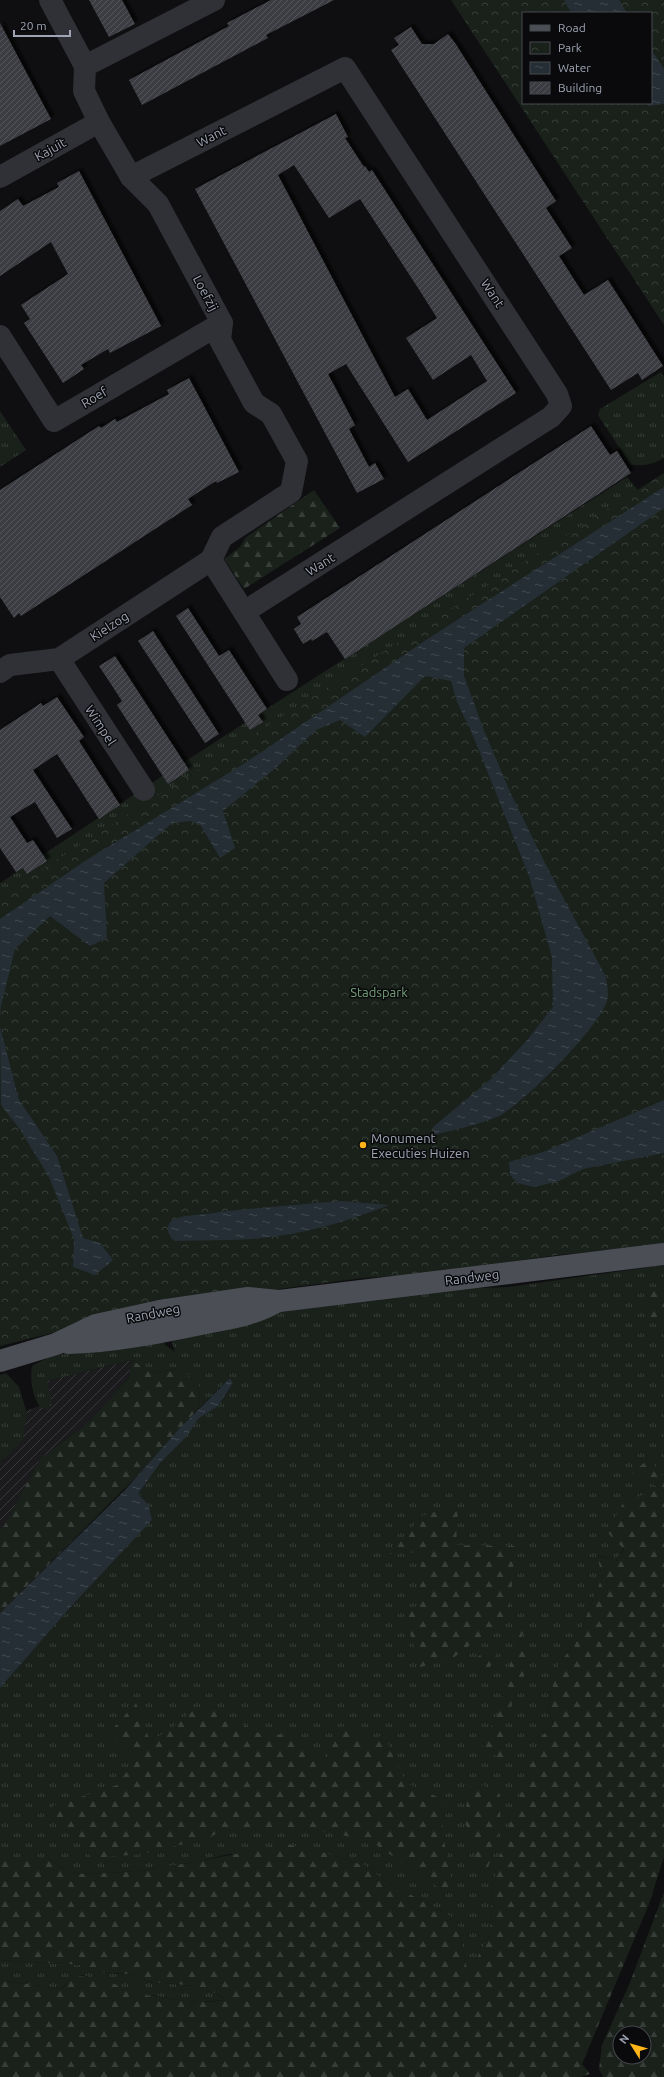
<svg xmlns="http://www.w3.org/2000/svg" width="664" height="2077" font-family="Ubuntu,sans-serif">
<style>
.industrial{fill:url(#industrial-furrows)}
.grass{fill:url(#grass-tufts)}
.forest{fill:url(#forest-firs);fill-rule:evenodd}
.park{fill:url(#park-crowns);fill-rule:evenodd}
.water{fill:url(#water-ripples)}
.building{fill:url(#building-hatch);fill-rule:evenodd;filter:url(#shadow)}
.lines{fill:none;stroke-linecap:round;stroke-linejoin:round}
.minor{stroke:#303136;stroke-width:22}
.major{stroke:#4c4e56;stroke-width:22}
.poi-dot{fill:#ffb519;stroke:#0a0a0c;stroke-width:1.5}
.labels{text-anchor:middle;dominant-baseline:central;stroke-width:3;stroke-linejoin:round;paint-order:stroke}
.street-label{font-size:13px;fill:#9fa5b4;stroke:#0a0a0c}
.park-label{font-size:13px;fill:#73a177;stroke:#0a0a0c}
.poi-label{font-size:13px;fill:#9fa5b4;stroke:#0a0a0c;text-anchor:start}
</style>
<defs>
<pattern id="industrial-furrows" width="10" height="10" patternUnits="userSpaceOnUse"><rect width="10" height="10" fill="#1b1b1e"/><path d="M-1 1l2-2M0 10L10 0M9 11l2-2" fill="none" stroke="#39393c"/></pattern>
<pattern id="grass-tufts" width="24" height="20" patternUnits="userSpaceOnUse"><rect width="24" height="20" fill="#19211a"/><path d="M3 7l-1-3M5 7V3M7 7l1-3M15 17l-1-3M17 17v-4M19 17l1-3" fill="none" stroke="#373e39"/></pattern>
<pattern id="forest-firs" width="22" height="20" patternUnits="userSpaceOnUse"><rect width="22" height="20" fill="#19211a"/><path d="M5 1l3.5 6h-7zM16 11l3.5 6h-7z" fill="#373e39"/></pattern>
<pattern id="park-crowns" width="20" height="18" patternUnits="userSpaceOnUse"><rect width="20" height="18" fill="#19211a"/><path d="M2 6a3 3 0 1 1 6 0M12 15a3 3 0 1 1 6 0" fill="none" stroke="#373e39"/></pattern>
<pattern id="water-ripples" width="26" height="14" patternUnits="userSpaceOnUse"><rect width="26" height="14" fill="#252e35"/><path d="M2 4q2-2 4 0t4 0M15 11q2-2 4 0t4 0" fill="none" stroke="#414950"/></pattern>
<pattern id="building-hatch" width="6" height="6" patternUnits="userSpaceOnUse"><rect width="6" height="6" fill="#3b3c42"/><path d="M-1 1l2-2M0 6l6-6M5 7l2-2" fill="none" stroke="#54555b"/></pattern>
<filter id="shadow"><feDropShadow dx="3.5" dy="-3.5" stdDeviation="1" flood-color="#0009"/></filter>
</defs>
<rect width="100%" height="100%" fill="#0f0f11"/>
<path class="industrial" d="M132,1360L129,1378L84,1426L40,1459L4,1526L0,1529V1461L8,1456L27,1414L26,1411L39,1406L47,1381Z"/>
<g class="grass">
<path d="M661,372L664,378V458C653,464 643,467 630,464L598,415L600,409Z"/>
<path d="M0,411L26,450L0,467Z"/>
<path d="M627,477L645,499L0,919V883L150,784Z"/>
<path d="M664,1265V1475L660,1476L633,1473L660,1488L616,1561L598,1555L602,1577L574,1647L559,1663L547,1708L554,1724L541,1737L492,1887L490,1934L468,1975L457,1920L384,1880L366,1866L313,1849L229,1854L200,1861L139,1871L107,1873L70,1874L48,1858H0V1688L76,1601L148,1504L138,1494L161,1462L198,1419L218,1406L233,1383L230,1378L200,1407L199,1382L177,1369L151,1373L132,1360L47,1381L52,1403L48,1410L40,1407C32,1394 30,1381 32,1366L51,1356L161,1336L165,1345L175,1352L169,1333L291,1307L449,1289L509,1287Z"/>
<path d="M6,1373L19,1387L27,1414L23,1439L8,1456L0,1461V1375Z"/>
<path d="M0,1960L82,1965L105,1973L127,1974L152,1982L193,1986L210,1990L225,2000L201,2002L183,2001L146,1994L168,2001L146,1997L124,1988L82,1975L65,1984L62,1989L0,1980Z"/>
</g>
<g class="forest">
<path d="M314,490L340,528L244,589L224,559L240,547L245,538Z"/>
<path d="M652,1287L664,1289V1319L645,1321Z"/>
<path d="M132,1360L151,1373L177,1369L199,1382L200,1407L141,1472L0,1613V1529L4,1526L40,1459L84,1426L129,1378Z"/>
<path d="M651,1457L660,1476L664,1475V1857L649,1904L582,2064L590,2074L581,2077H0V1980L62,1989L71,1977C97,1972 136,1995 163,2000L141,1993C169,1999 196,2005 225,2000C205,1982 179,1986 154,1982C145,1981 136,1976 127,1974C112,1972 95,1975 82,1965L0,1960V1858H48L70,1874L107,1873L139,1871L200,1861L284,1844L313,1849L366,1866L384,1880L457,1920L468,1974L490,1934L492,1887L504,1840L541,1737L554,1724L547,1708L559,1662L574,1647L602,1577L597,1555L616,1561L624,1549L607,1532L623,1503L660,1488L632,1473Z"/>
<path d="M458,1504L456,1545L515,1546L509,1616L449,1661L420,1667L403,1609L419,1606L421,1552L390,1554L422,1516Z"/>
<path d="M533,1611L520,1640L528,1666L505,1718V1763L481,1745L499,1712L518,1632Z"/>
<path d="M504,1639L485,1677L470,1662Z"/>
<path d="M136,1703L150,1741L171,1729L192,1711L214,1710L261,1734L291,1735L305,1739L321,1766L346,1722L366,1743L384,1734L406,1783L442,1799L443,1836L452,1881L448,1894L369,1840L294,1827L225,1830L205,1839L142,1854L92,1858L47,1808L117,1785L136,1759L107,1735Z"/>
<path d="M471,1780L499,1792L501,1827L483,1883L464,1818Z"/>
<path d="M664,1892V2077H603L599,2069L602,2045L629,1985ZM620,2033H644V2057H620Z"/>
</g>
<g class="park">
<path d="M451,0H664V325ZM523,13H651V103H523Z"/>
<path d="M664,473V1244L558,1255L419,1275L363,1278L263,1291L152,1308L0,1346V896Z"/>
</g>
<g class="water">
<path d="M564,0H619L627,13H571Z"/>
<path d="M651,49L664,69V104L649,106L645,103H651Z"/>
<path d="M664,487V508L464,648V676L483,728L510,792L549,871L606,977C607,985 609,992 607,1001C600,1026 523,1104 499,1116C481,1124 453,1130 434,1135L433,1127L491,1079L527,1040L553,1007L552,957L529,876L472,733L457,702L451,681L425,676L365,737L340,720L316,730L279,765L223,811L235,848L220,858L201,826L191,821L172,823L104,883L107,938L90,946L50,916L15,949L1,1006L0,1018V919L85,861L245,763L429,638Z"/>
<path d="M0,1027L19,1100L57,1156L83,1238L100,1243L113,1260L95,1275L73,1267L74,1239L49,1177L21,1131L1,1105Z"/>
<path d="M664,1100V1153L583,1169L559,1181L534,1187L517,1183L510,1175L509,1162L543,1152Z"/>
<path d="M341,1201L389,1205C349,1221 305,1234 261,1238C233,1241 203,1240 175,1241C167,1235 164,1224 175,1219C183,1215 197,1215 206,1214C250,1208 296,1205 341,1201Z"/>
<path d="M230,1378L233,1383L218,1406L198,1419L187,1436L161,1462L138,1494L148,1504L152,1520L76,1601L0,1688V1613L124,1491L180,1428Z"/>
</g>
<g class="building">
<path d="M89,0H122L135,24L109,37Z"/>
<path d="M271,0H334L266,35L268,38L142,105L129,80L229,26L227,23Z"/>
<path d="M0,23L51,119L0,146Z"/>
<path d="M411,27L422,44H434L448,34L455,43L556,201L546,208L572,248L559,256L584,295L608,280L663,366L642,380L638,373L611,390L391,50L399,45L394,38Z"/>
<path d="M336,114L348,137L345,138L364,167L365,166L369,172L372,170L516,393L408,462L346,364L328,374L355,425L349,429L369,467L375,463L384,479L357,493L195,189ZM294,165L329,218L360,199L418,288L437,318L406,338L433,380L471,355L487,381L427,420L408,389L395,397L278,175Z"/>
<path d="M79,171L161,326L110,353L108,349L81,365L84,369L63,383L24,323L30,319L21,305L68,274L51,242L0,276V211L18,199L23,206L59,187L57,183Z"/>
<path d="M189,378L239,472L217,483L216,481L188,499L192,505L21,616L19,613L14,618L0,597V490L99,426L101,428L115,419L117,422L169,394L167,390Z"/>
<path d="M591,426L610,455L617,451L631,473L345,659L327,632L312,641L311,639L303,644L294,629L301,624L297,617Z"/>
<path d="M188,608L219,656L229,650L267,709L258,715L263,722L250,730L176,616Z"/>
<path d="M153,631L219,734L205,743L138,641Z"/>
<path d="M115,656L189,770L168,784L117,705L122,701L99,666Z"/>
<path d="M57,697L84,737L79,741L120,805L99,819L57,754L33,770L72,829L57,838L35,802L10,817L27,843L33,840L47,861L27,874L23,868L16,872L0,848V730L41,703L43,706Z"/>
</g>
<g class="lines">
<g class="minor">
<path d="M50,0L85,66L84,91L99,122L131,177L158,204L222,323L220,340L254,403L271,414L297,461L291,492L222,537L211,560"/>
<path d="M85,66L214,0"/>
<path d="M0,177L99,122"/>
<path d="M131,177L345,68L557,394L561,406L551,417L244,612"/>
<path d="M0,336L54,421L222,323"/>
<path d="M211,560L287,680"/>
<path d="M59,659L144,790"/>
<path d="M0,672L10,665L59,659L211,560"/>
</g>
<g class="major">
<path d="M68,1343C113,1342 157,1333 201,1324C228,1318 252,1316 276,1302"/>
<path d="M0,1361L56,1344L96,1325L160,1311L248,1298L279,1301L664,1254"/>
</g>
</g>
<circle class="poi-dot" cx="363" cy="1145" r="4"/>
<g class="labels">
<g class="street-label">
<text transform="translate(211 136) rotate(-27)">Want</text>
<text transform="translate(50 149) rotate(-29)">Kajuit</text>
<text transform="translate(206 293) rotate(62)">Loefzij</text>
<text transform="translate(493 293) rotate(57)">Want</text>
<text transform="translate(94 397) rotate(-31)">Roef</text>
<text transform="translate(320 564) rotate(-32)">Want</text>
<text transform="translate(109 626) rotate(-33)">Kielzog</text>
<text transform="translate(101 725) rotate(57)">Wimpel</text>
<text transform="translate(472 1277) rotate(-7)">Randweg</text>
<text transform="translate(153 1313) rotate(-11)">Randweg</text>
</g>
<g class="park-label">
<text x="379" y="992">Stadspark</text>
</g>
<g class="poi-label">
<text x="371" y="1138">Monument<tspan x="371" dy="15">Executies Huizen</tspan></text>
</g>
</g>
<rect x="522" y="12" width="130" height="92" fill="#0a0a0c" stroke="#46484f"/>
<rect x="530" y="25" width="20" height="6" fill="#4c4e56" stroke="#46484f"/>
<text x="558" y="32" font-size="12" fill="#9fa5b4">Road</text>
<rect x="530" y="42" width="20" height="12" fill="url(#park-crowns)" stroke="#46484f"/>
<text x="558" y="52" font-size="12" fill="#9fa5b4">Park</text>
<rect x="530" y="62" width="20" height="12" fill="url(#water-ripples)" stroke="#46484f"/>
<text x="558" y="72" font-size="12" fill="#9fa5b4">Water</text>
<rect x="530" y="82" width="20" height="12" fill="url(#building-hatch)" stroke="#46484f"/>
<text x="558" y="92" font-size="12" fill="#9fa5b4">Building</text>
<g transform="translate(632 2045) rotate(307)"><circle r="19" fill="#0a0a0c" stroke="#46484f"/>
<path d="M0-3L7 15L0 10L-7 15Z" fill="#ffb519"/>
<text y="-6" font-size="11" font-weight="bold" text-anchor="middle" fill="#9fa5b4">N</text>
</g>
<path d="M14 30v6h56v-6" fill="none" stroke="#9fa5b4" stroke-width="2"/>
<text x="20" y="30" font-size="12" fill="#9fa5b4" stroke="#0a0a0c" stroke-width="3" paint-order="stroke">20 m</text>
</svg>
